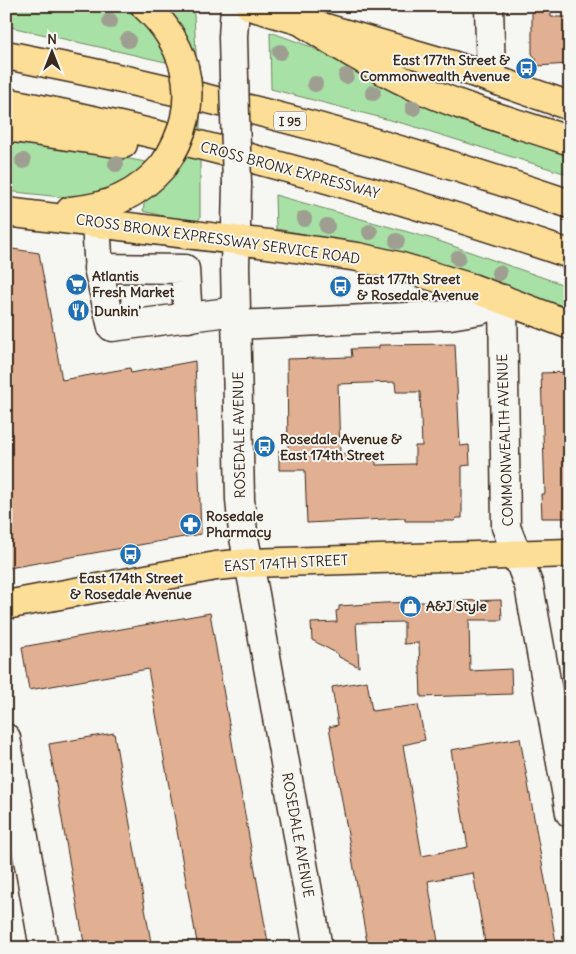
<svg xmlns="http://www.w3.org/2000/svg" width="576" height="954" font-family="Delius,sans-serif">
<style>
.green{fill:#a8e1a5;stroke:#728662}
.building{fill:#e1b092;stroke:#3b2a1e;fill-rule:evenodd}
.lines{fill:none;stroke-linecap:round;stroke-linejoin:round}
.minor-casing{stroke:#3b2a1e;stroke-width:31}
.major-casing{stroke:#3b2a1e;stroke-width:31}
.highway-casing{stroke:#3b2a1e;stroke-width:31}
.minor{stroke:#f6f6f2;stroke-width:28}
.major{stroke:#fcde96;stroke-width:28}
.highway{stroke:#fcde96;stroke-width:28}
.minor-bridge-casing{stroke:#3b2a1e;stroke-width:31;stroke-linecap:butt}
.major-bridge-casing{stroke:#3b2a1e;stroke-width:31;stroke-linecap:butt}
.minor-bridge{stroke:#f6f6f2;stroke-width:28}
.major-bridge{stroke:#fcde96;stroke-width:28}
.tree{fill:#9e9f90}
.labels{text-anchor:middle;dominant-baseline:central;stroke-width:4;stroke-linejoin:round;paint-order:stroke}
.shield{fill:#f6f6f2;stroke:#73675e;stroke-width:1}
.shield-label{font-size:12px;font-weight:bold;fill:#3b2a1e}
.poi-label{font-size:14px;font-weight:bold;fill:#3b2a1e;stroke:#f6f6f2;text-anchor:start}
.street-label{font-size:14px;fill:#3b2a1e;stroke:#f6f6f2}
</style>
<rect width="100%" height="100%" fill="#f6f6f2"/>
<filter id="ink" filterUnits="userSpaceOnUse"><feTurbulence type="fractalNoise" baseFrequency=".02" numOctaves="2"/><feDisplacementMap in="SourceGraphic" scale="10" xChannelSelector="R" yChannelSelector="G"/><feConvolveMatrix kernelMatrix="1 2 1 2 8 2 1 2 1" color-interpolation-filters="sRGB"/></filter>
<g filter="url(#ink)">
<g class="green">
<path d="M6,6H122L142,21L161,44L170,63L6,26Z"/>
<path d="M164,6H182L191,9L194,15L197,73L194,54L185,31L165,10Z"/>
<path d="M270,32L309,46L363,75L445,112L570,157V175L409,125L271,89Z"/>
<path d="M200,110V218L195,224L143,211L145,198L162,188L183,162Z"/>
<path d="M6,143C55,145 103,154 151,163L144,170L104,193L70,198L6,191Z"/>
<path d="M275,195L433,239L570,287V312L462,270L356,243L276,229Z"/>
</g>
<g class="building">
<path d="M532,6H551V17H570V64L536,66V58L532,54Z"/>
<path d="M6,248L39,253L62,380L130,368L131,373L195,361L201,534L9,568L6,552Z"/>
<path d="M455,344L460,446L469,445L470,465L462,466V518H457L454,521H405V518L307,523L305,470H279V450H288L287,359L352,357L351,349L379,348V345ZM395,382L396,392H420L422,446H415V464L376,465V460H371V452L340,454L338,384Z"/>
<path d="M570,372V518H542L541,494H545L541,373Z"/>
<path d="M501,600L502,620H469L470,671L511,669L512,694L421,697L419,643L404,644V622L356,623L359,667L339,657L338,654L312,640L311,623L337,622L336,611L339,610V606L384,603Z"/>
<path d="M210,613L235,759L269,948H198L148,669L29,690L22,647Z"/>
<path d="M367,681L372,711L418,705L425,740L403,745L422,856L468,847L451,750L520,738L557,948H486L473,873L428,881L439,948H368L329,727L338,725L332,687Z"/>
<path d="M114,733L120,768L152,948H85L69,860L49,744Z"/>
</g>
<g class="lines">
<defs>
<g id="minor">
<path d="M489,6L491,77"/>
<path d="M234,79L233,37L235,6"/>
<path d="M237,185L235,266L240,499L243,533L255,594L318,948"/>
<path d="M96,223L99,272L112,327L236,311"/>
<path d="M98,268L185,269L188,318"/>
<path d="M236,325L450,315L480,310L503,299L506,527L529,586L570,813"/>
<path d="M6,738L44,948"/>
</g>
<g id="major">
<path d="M145,6C164,23 177,43 184,67"/>
<path d="M250,6L452,65L570,106"/>
<path d="M70,211C108,208 138,195 163,166"/>
<path d="M6,212L268,244L358,257L398,266L472,288L570,325"/>
<path d="M6,605L216,566L249,563L570,553"/>
</g>
<g id="highway">
<path d="M296,18C334,42 371,66 412,85C462,108 517,123 570,141"/>
<path d="M6,55C197,92 386,141 570,204"/>
<path d="M6,102C197,139 385,192 570,254"/>
<path d="M6,127L123,144"/>
</g>
</defs>
<use href="#minor" class="minor-casing"/>
<use href="#major" class="major-casing"/>
<use href="#highway" class="highway-casing"/>
<use href="#minor" class="minor"/>
<use href="#major" class="major"/>
<use href="#highway" class="highway"/>
<defs>
<path id="minor-bridge" d="M234,79L237,185"/>
<path id="major-bridge" d="M163,166C184,137 193,102 184,67"/>
</defs>
<use href="#minor-bridge" class="minor-bridge-casing"/>
<use href="#major-bridge" class="major-bridge-casing"/>
<use href="#minor-bridge" class="minor-bridge"/>
<use href="#major-bridge" class="major-bridge"/>
</g>
<g class="tree">
<circle cx="110" cy="21" r="8"/>
<circle cx="128" cy="40" r="8"/>
<circle cx="280" cy="52" r="8"/>
<circle cx="346" cy="76" r="8"/>
<circle cx="315" cy="84" r="8"/>
<circle cx="373" cy="93" r="8"/>
<circle cx="413" cy="108" r="8"/>
<circle cx="23" cy="161" r="8"/>
<circle cx="116" cy="164" r="8"/>
<circle cx="304" cy="219" r="8"/>
<circle cx="327" cy="226" r="8"/>
<circle cx="370" cy="232" r="8"/>
<circle cx="397" cy="241" r="8"/>
<circle cx="458" cy="258" r="8"/>
<circle cx="499" cy="273" r="8"/>
</g>
</g>
<defs>
<symbol id="bus-disc" viewBox="-11 -11 22 22"><circle r="9.5" fill="#1f6fb2" stroke="#f6f6f2"/><path d="M-5-6H5V4H4V6H2V4H-2V6H-4V4H-5ZM-3.5-4V0h7V-4ZM-3.5 1.2v1.5H-2V1.2ZM2 1.2v1.5H3.5V1.2Z" fill="#fff"/></symbol>
<symbol id="supermarket-disc" viewBox="-11 -11 22 22"><circle r="9.5" fill="#1f6fb2" stroke="#f6f6f2"/><path d="M-6-5.5h2.5l.6 2H6L4.5 2H-2.5L-4.4-4H-6ZM-1.5 3.2a1.3 1.3 0 1 0 .1 0ZM3 3.2a1.3 1.3 0 1 0 .1 0Z" fill="#fff"/></symbol>
<symbol id="restaurant-disc" viewBox="-11 -11 22 22"><circle r="9.5" fill="#1f6fb2" stroke="#f6f6f2"/><path d="M-5-6h1v4h1v-4h1v4h1v-4h1v5L-1.5 .5V6h-2V.5L-5-1ZM5-6V6H3V1.5H1.5Q1.5-4 5-6Z" fill="#fff"/></symbol>
<symbol id="pharmacy-disc" viewBox="-11 -11 22 22"><circle r="9.5" fill="#1f6fb2" stroke="#f6f6f2"/><path d="M-2-6h4v4h4v4h-4v4h-4v-4h-4v-4h4Z" fill="#fff"/></symbol>
<symbol id="shop-disc" viewBox="-11 -11 22 22"><circle r="9.5" fill="#1f6fb2" stroke="#f6f6f2"/><path d="M-5-2.5h2.3a2.7 3.5 0 0 1 5.4 0H5L5.5 6h-11ZM-1.5-2.5h3a1.5 2.3 0 0 0-3 0Z" fill="#fff"/></symbol>
</defs>
<g fill-rule="evenodd">
<use href="#bus-disc" x="514" y="56" width="25" height="25"/>
<use href="#supermarket-disc" x="64" y="272" width="25" height="25"/>
<use href="#bus-disc" x="328" y="274" width="25" height="25"/>
<use href="#restaurant-disc" x="66" y="298" width="25" height="25"/>
<use href="#bus-disc" x="252" y="434" width="25" height="25"/>
<use href="#pharmacy-disc" x="178" y="512" width="25" height="25"/>
<use href="#bus-disc" x="118" y="542" width="25" height="25"/>
<use href="#shop-disc" x="398" y="594" width="25" height="25"/>
</g>
<g class="labels">
<rect class="shield" x="274" y="111.5" width="32" height="19" rx="4"/>
<g class="shield-label">
<text x="290" y="121">I 95</text>
</g>
<g class="poi-label">
<text x="510" y="60" text-anchor="end">East 177th Street &amp;<tspan x="510" dy="16">Commonwealth Avenue</tspan></text>
<text x="92" y="276">Atlantis<tspan x="92" dy="16">Fresh Market</tspan></text>
<text x="357" y="279">East 177th Street<tspan x="357" dy="16">&amp; Rosedale Avenue</tspan></text>
<text x="94" y="311">Dunkin'</text>
<text x="280" y="439">Rosedale Avenue &amp;<tspan x="280" dy="16">East 174th Street</tspan></text>
<text x="206" y="516">Rosedale<tspan x="206" dy="16">Pharmacy</tspan></text>
<text x="131" y="578" text-anchor="middle">East 174th Street<tspan x="131" dy="16">&amp; Rosedale Avenue</tspan></text>
<text x="426" y="606">A&amp;J Style</text>
</g>
<g class="street-label">
<text transform="translate(290 170) rotate(15)">CROSS BRONX EXPRESSWAY</text>
<text transform="translate(218 239) rotate(8)">CROSS BRONX EXPRESSWAY SERVICE ROAD</text>
<text transform="translate(239 435) rotate(-91)">ROSEDALE AVENUE</text>
<text transform="translate(505 440) rotate(-92)">COMMONWEALTH AVENUE</text>
<text transform="translate(286 563) rotate(-3)">EAST 174TH STREET</text>
<text transform="translate(298 835) rotate(80)">ROSEDALE AVENUE</text>
</g>
</g>
<rect width="576" height="954" fill="none" stroke="#f6f6f2" stroke-width="25"/>
<rect x="12" y="12" width="551" height="929" fill="none" stroke="#3b2a1e" stroke-width="2" filter="url(#ink)"/>
<g transform="translate(52 52)" stroke="#f6f6f2" stroke-width="4" paint-order="stroke">
<path d="M0-4L9 19L0 12L-9 19Z" fill="#3b2a1e"/>
<text y="-8" font-size="14" font-weight="bold" text-anchor="middle" fill="#3b2a1e">N</text>
</g>
</svg>
